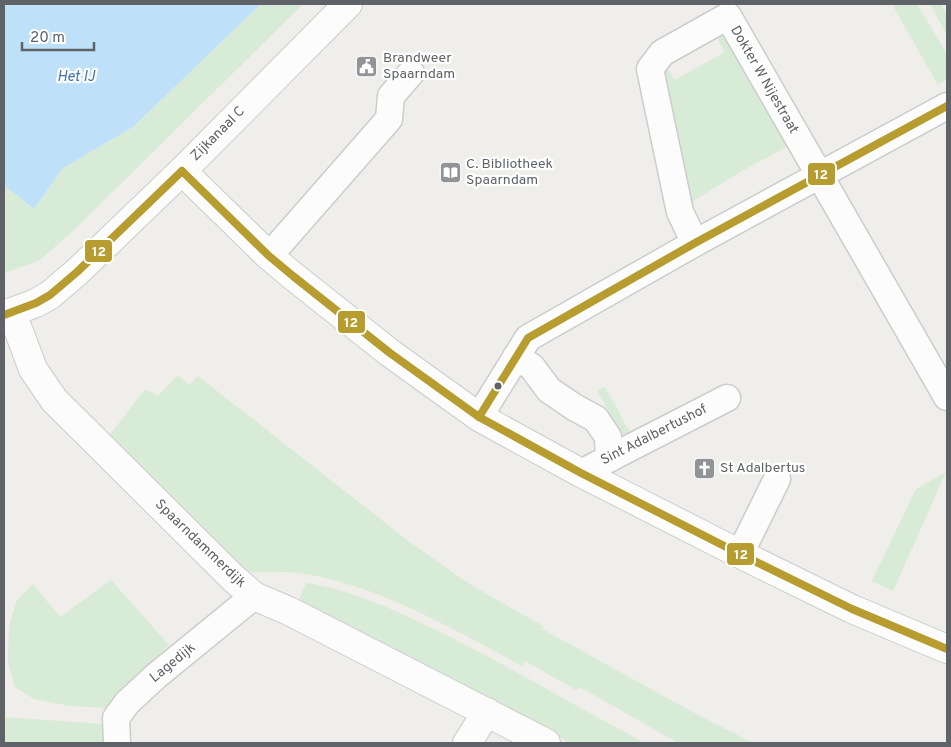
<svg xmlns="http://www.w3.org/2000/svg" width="951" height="747" font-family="Overpass,sans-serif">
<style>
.green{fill:#d8ebd6}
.water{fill:#bfe0f9}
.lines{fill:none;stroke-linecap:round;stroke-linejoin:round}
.minor-casing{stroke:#cbcccc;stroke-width:29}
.tertiary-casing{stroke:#cbcccc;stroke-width:30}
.minor{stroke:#fdfcfc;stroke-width:26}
.tertiary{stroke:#fdfcfc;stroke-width:28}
.bus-1-casing{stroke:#fff;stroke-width:11}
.bus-1{stroke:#b79d2f;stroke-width:8}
.bus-dot{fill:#5f6368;stroke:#fff;stroke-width:2}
.labels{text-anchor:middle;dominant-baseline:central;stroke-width:4.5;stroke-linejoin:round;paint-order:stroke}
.poi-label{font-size:14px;fill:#5f6368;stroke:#fff;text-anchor:start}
.street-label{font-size:14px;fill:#5f6368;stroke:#fff}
.water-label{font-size:15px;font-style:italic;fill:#4174aa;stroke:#fff}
.line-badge{stroke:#fff;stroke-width:2}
.badge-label{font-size:14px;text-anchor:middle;font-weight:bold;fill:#fff}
</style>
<rect width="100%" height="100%" fill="#efeeea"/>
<g class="green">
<path d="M261,4H303L74,230L40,260L4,273V185L34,209L63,168L133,127Z"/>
<path d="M892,4H917L947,54V79L938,85Z"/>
<path d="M930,4L942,5L947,14V35Z"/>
<path d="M728,35L790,145L742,171L690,203L661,70L666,66L675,80L725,52L716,36Z"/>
<path d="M178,375L189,385L198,376L411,543L471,585L543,626L542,629L700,716L753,743H678L580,687L576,690L525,661L522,666C455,630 373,582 298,573C280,571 262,572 244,573L109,436L145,389L158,396Z"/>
<path d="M605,387L631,434L622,437L597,390Z"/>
<path d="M946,472L893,591L872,581L916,489Z"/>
<path d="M111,580L169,645L126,685L107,708L70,706L34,699L15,687L8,663L9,626L17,600L33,584L60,617Z"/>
<path d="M306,583C349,589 395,610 434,629C506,664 575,706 645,743H570L431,669L298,602Z"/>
<path d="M4,717L104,724L105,743H4Z"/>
</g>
<path class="water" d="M4,4H261L133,127L63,168L34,209L4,185Z"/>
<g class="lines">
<defs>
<g id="minor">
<path d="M695,243L680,212L650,69L662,53L728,16L947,397"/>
<path d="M269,256L389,119L391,96L411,73"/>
<path d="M516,357L532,367L549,390L574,407L596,419L608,437L609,459"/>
<path d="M479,417L528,338L695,243L947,106"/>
<path d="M581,473L727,398"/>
<path d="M740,554L777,479"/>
<path d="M117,743L116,718L127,703L156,676L254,596"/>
</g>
<g id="tertiary">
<path d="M182,171L269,256L293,276L390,353L479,417L581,473L740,554L852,609L947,649"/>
<path d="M12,313L33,369L54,400L233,578L254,596L289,611L546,743"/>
<path d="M4,315L36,303L50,295L77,272L182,171L348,4"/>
<path d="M467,743L487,712"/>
</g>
</defs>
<use href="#minor" class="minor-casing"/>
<use href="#tertiary" class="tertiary-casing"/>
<use href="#minor" class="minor"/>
<use href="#tertiary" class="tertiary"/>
<defs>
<g id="bus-1">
<path d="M182,171L269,256L293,276L390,353L479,417L581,473L740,554L852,609L947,649"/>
<path d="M4,315L36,303L50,295L77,272L182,171"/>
<path d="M479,417L528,338L695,243L947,106"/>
</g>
</defs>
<use href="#bus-1" class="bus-1-casing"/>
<use href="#bus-1" class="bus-1"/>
</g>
<defs>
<symbol id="civic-square" viewBox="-11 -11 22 22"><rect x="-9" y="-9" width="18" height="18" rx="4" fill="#919496" stroke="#fff"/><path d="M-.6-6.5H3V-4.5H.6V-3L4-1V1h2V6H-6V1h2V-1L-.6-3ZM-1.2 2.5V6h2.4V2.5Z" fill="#fff"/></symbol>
<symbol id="library-square" viewBox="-11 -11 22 22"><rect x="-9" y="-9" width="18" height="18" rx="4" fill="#919496" stroke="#fff"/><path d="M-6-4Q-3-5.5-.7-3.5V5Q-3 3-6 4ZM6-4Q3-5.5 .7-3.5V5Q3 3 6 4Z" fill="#fff"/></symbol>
<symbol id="church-square" viewBox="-11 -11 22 22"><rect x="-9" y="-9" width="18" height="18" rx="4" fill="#919496" stroke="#fff"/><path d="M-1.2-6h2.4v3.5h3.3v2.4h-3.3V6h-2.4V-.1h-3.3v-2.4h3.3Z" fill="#fff"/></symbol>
</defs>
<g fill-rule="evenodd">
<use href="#civic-square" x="354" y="54" width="25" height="25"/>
<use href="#library-square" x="438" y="160" width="25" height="25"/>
<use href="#church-square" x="692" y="456" width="25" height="25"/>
</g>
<circle class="bus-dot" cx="498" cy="386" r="4.5"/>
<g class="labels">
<g class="poi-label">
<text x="383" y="58">Brandweer<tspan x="383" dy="16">Spaarndam</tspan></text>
<text x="466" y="164">C. Bibliotheek<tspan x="466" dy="16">Spaarndam</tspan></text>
<text x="720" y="468">St Adalbertus</text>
</g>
<g class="street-label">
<text transform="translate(764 80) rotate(60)">Dokter W Nijestraat</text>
<text transform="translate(218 134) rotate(-45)">Zijkanaal C</text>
<text transform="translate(654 435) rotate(-27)">Sint Adalbertushof</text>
<text transform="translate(200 544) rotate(44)">Spaarndammerdijk</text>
<text transform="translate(173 663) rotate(-39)">Lagedijk</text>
</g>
<g class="water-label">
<text x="76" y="77">Het IJ</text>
</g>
</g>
<g class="line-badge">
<rect x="807" y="162" width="29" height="24" rx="5" fill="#b79d2f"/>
<rect x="84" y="239" width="29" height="24" rx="5" fill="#b79d2f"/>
<rect x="337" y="310" width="29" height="24" rx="5" fill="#b79d2f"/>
<rect x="726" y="542" width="29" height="24" rx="5" fill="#b79d2f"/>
</g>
<g class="badge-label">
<text x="821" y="179">12</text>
<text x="99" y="256">12</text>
<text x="351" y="327">12</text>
<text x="741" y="559">12</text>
</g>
<rect width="951" height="747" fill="none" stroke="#5f6368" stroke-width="10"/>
<path d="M22 42v8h72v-8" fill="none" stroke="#5f6368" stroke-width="2.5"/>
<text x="30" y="42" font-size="15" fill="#5f6368" stroke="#ffffff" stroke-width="4" paint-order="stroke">20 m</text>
</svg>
